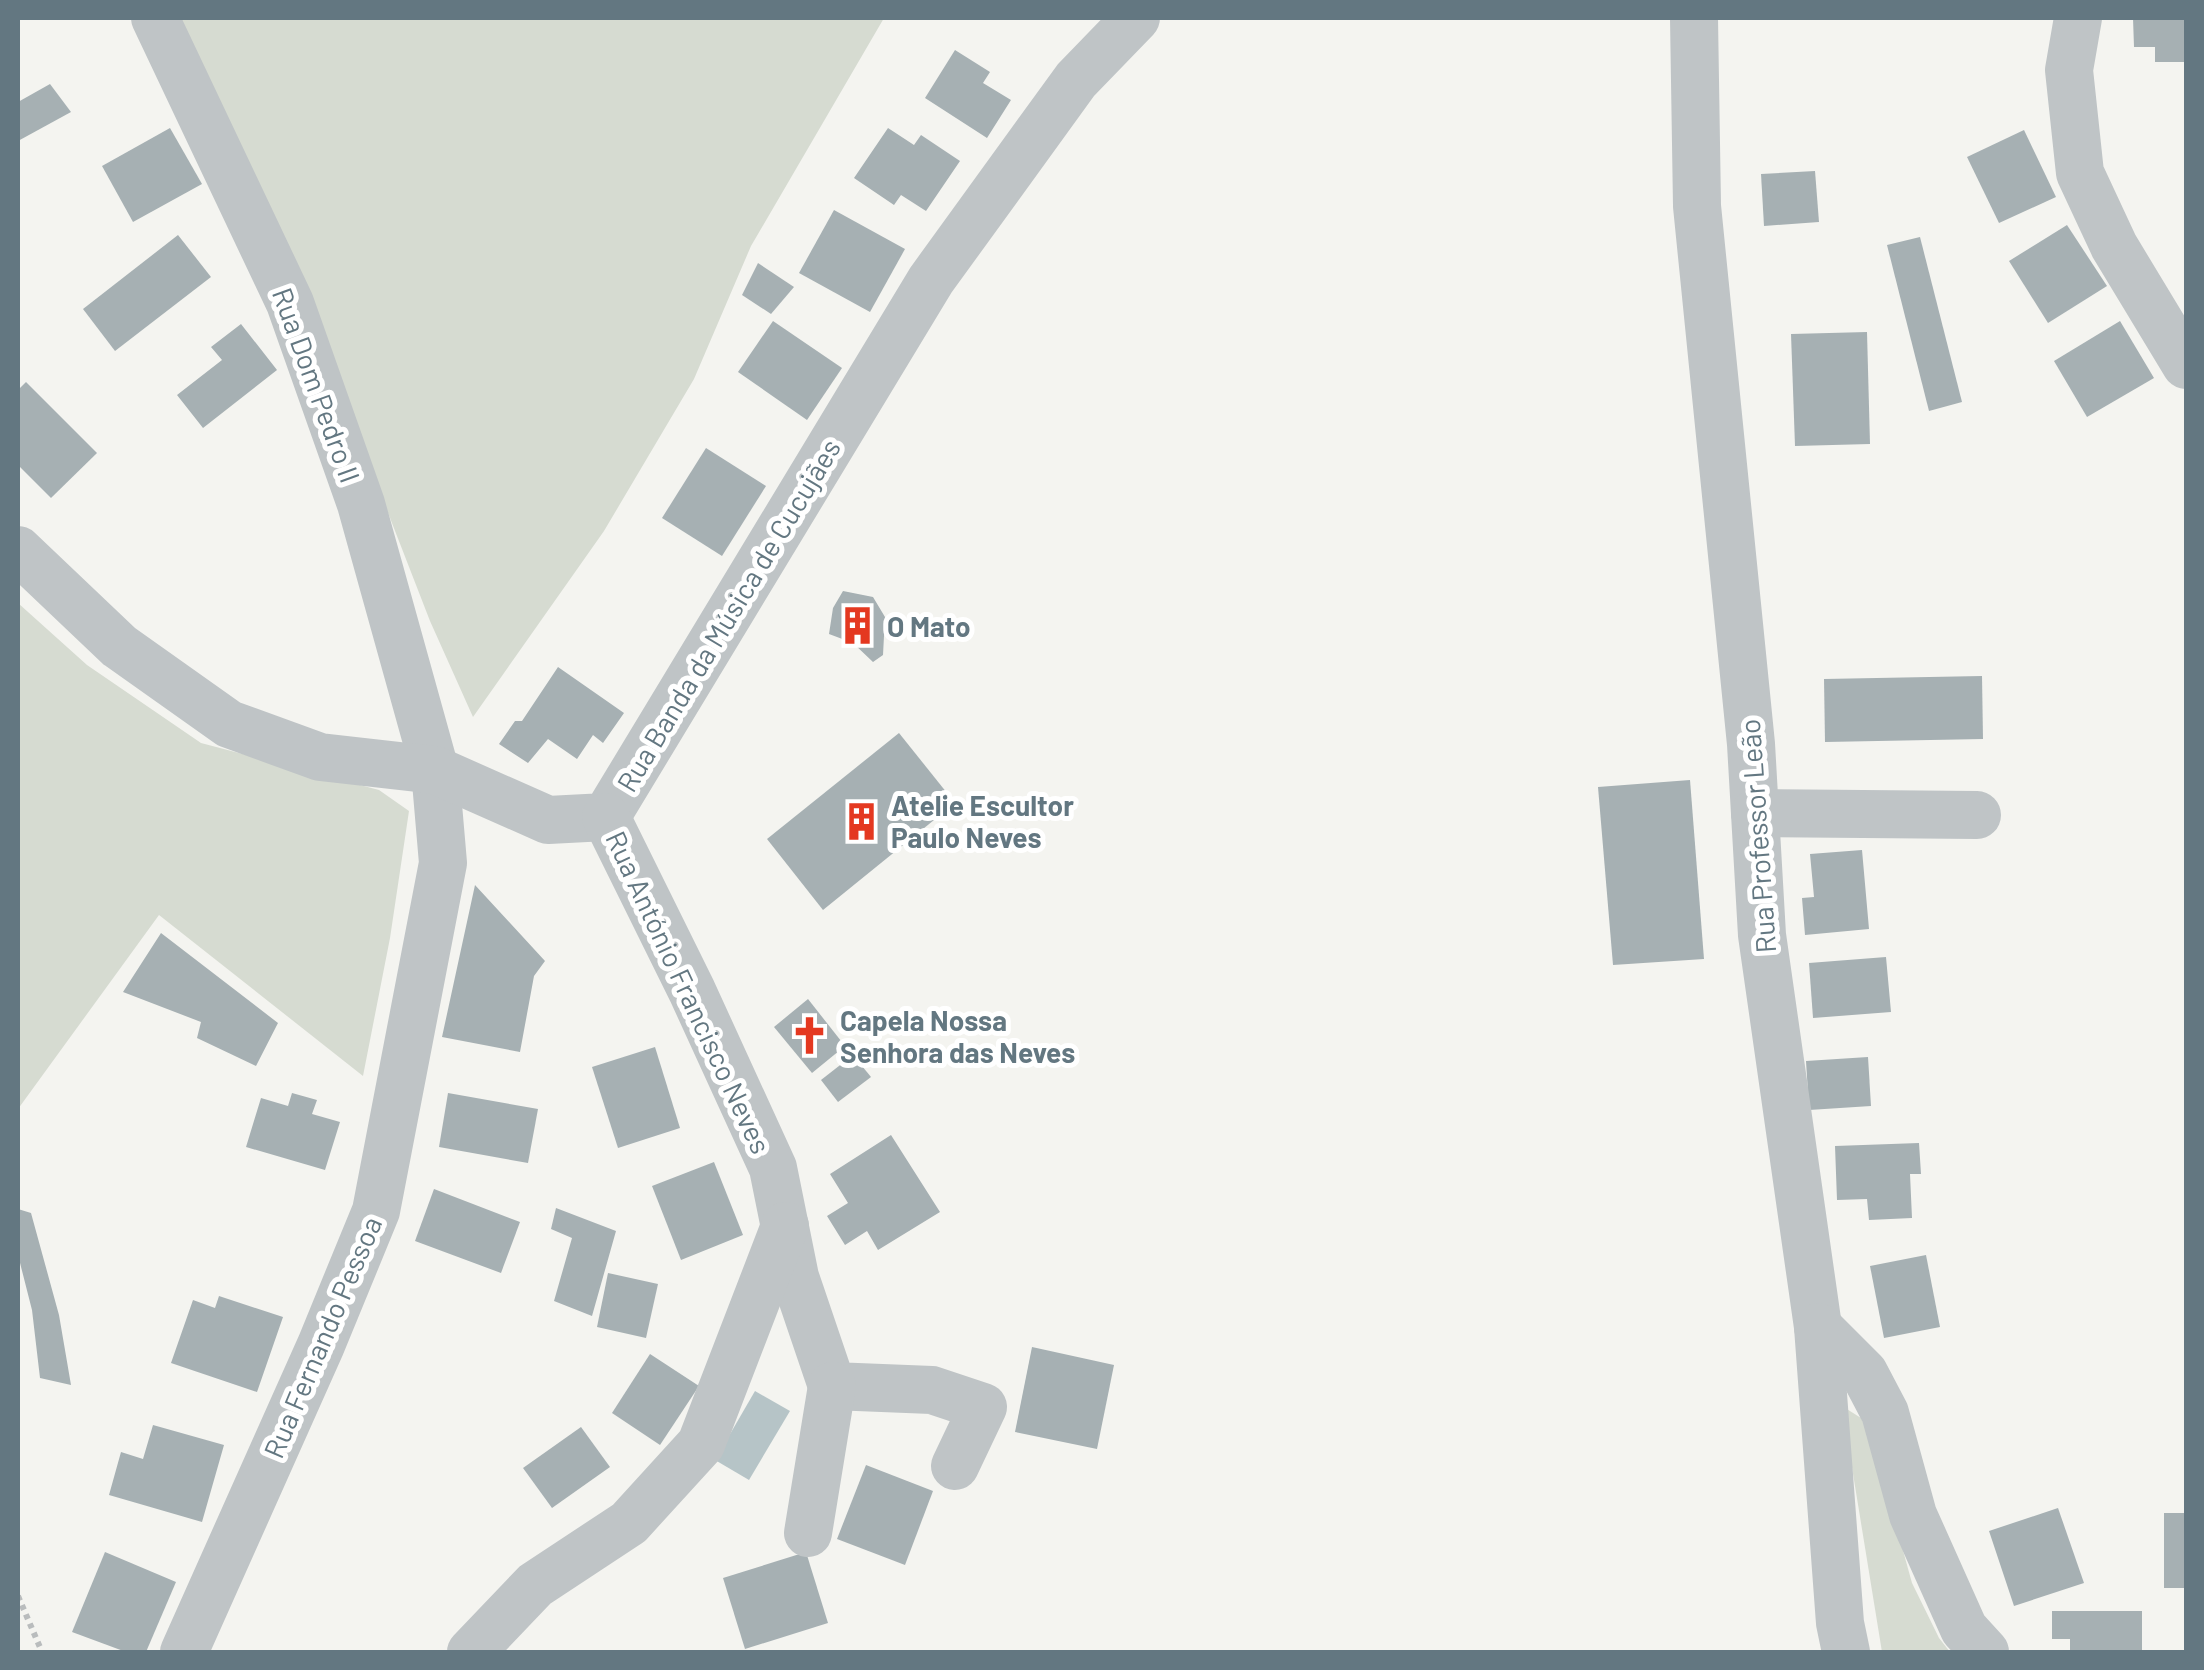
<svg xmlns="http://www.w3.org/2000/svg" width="2204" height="1670" font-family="Barlow,sans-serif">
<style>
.green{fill:#d6dbd1}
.water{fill:#b6c4c7}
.building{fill:#a6b0b3}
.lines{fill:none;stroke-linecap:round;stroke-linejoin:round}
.path{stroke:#b9bcbd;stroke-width:6;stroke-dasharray:5 5;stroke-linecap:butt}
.minor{stroke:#bfc4c6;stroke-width:48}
.labels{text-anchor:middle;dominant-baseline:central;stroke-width:10;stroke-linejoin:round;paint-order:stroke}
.street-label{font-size:28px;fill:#637781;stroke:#fff}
.poi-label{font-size:28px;font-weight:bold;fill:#637781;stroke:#fff;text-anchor:start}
</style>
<rect width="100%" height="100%" fill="#f4f4f0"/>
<g class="green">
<path d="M174,18H884L751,246L694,379L604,531L473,717L430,621L319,335Z"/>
<path d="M18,603L87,665L201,743L379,790L409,811L390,938L363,1076L159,915L18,1109Z"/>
<path d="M1842,1406L1861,1418L1874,1446L1912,1583L1939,1638L1950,1652H1882Z"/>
</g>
<path class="water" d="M755,1391L790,1411L749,1480L715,1460Z"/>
<g class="building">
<path d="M2133,18H2186V62H2155V47H2134Z"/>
<path d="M955,50L990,72L983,83L1011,100L987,138L925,98Z"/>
<path d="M50,84L71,112L18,141V102Z"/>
<path d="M170,128L202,184L133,222L102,166Z"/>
<path d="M888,128L914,145L921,135L960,161L926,211L901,195L894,205L854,178Z"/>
<path d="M2024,130L2056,197L1999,223L1967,157Z"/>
<path d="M1815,171L1819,222L1764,226L1761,174Z"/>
<path d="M834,210L905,249L870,312L799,273Z"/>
<path d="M2067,225L2107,286L2048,323L2009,261Z"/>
<path d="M178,235L211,277L115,351L83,309Z"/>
<path d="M1920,237L1962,402L1929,411L1887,245Z"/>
<path d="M758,263L794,287L771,314L742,295Z"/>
<path d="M773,321L842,368L807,420L738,372Z"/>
<path d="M2120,321L2154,378L2087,417L2054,361Z"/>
<path d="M241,324L277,370L203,428L177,395L222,360L211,347Z"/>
<path d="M1867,332L1870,444L1795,446L1791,334Z"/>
<path d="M26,382L97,453L51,498L18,465V390Z"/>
<path d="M706,448L766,486L722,556L662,518Z"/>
<path d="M843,591L873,597L885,617L883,655L873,662L853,643L829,634L833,608Z"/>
<path d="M558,667L624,713L603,743L593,735L577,759L548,739L528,763L499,744L515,721H522Z"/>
<path d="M1982,676L1983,739L1825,742L1824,679Z"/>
<path d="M899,733L955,803L823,910L767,839Z"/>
<path d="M1690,780L1704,959L1613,965L1598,787Z"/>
<path d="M1862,850L1869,929L1805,935L1802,898L1814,897L1810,854Z"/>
<path d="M475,885L545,961L534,976L520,1052L442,1037Z"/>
<path d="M161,933L278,1023L256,1066L197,1038L201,1022L123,992Z"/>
<path d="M1886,957L1891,1012L1813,1018L1809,963Z"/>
<path d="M808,999L845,1046L812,1073L774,1027Z"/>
<path d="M655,1047L680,1128L618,1148L592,1067Z"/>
<path d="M853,1055L871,1077L838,1102L821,1080Z"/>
<path d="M1868,1057L1871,1106L1809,1110L1806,1061Z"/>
<path d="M292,1093L317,1100L312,1114L340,1122L325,1170L246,1147L261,1098L288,1106Z"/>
<path d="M448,1093L538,1109L528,1163L439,1147Z"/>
<path d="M891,1135L940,1212L878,1250L867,1231L845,1245L827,1216L848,1203L830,1174Z"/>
<path d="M1919,1143L1921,1174H1910L1912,1218L1869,1220L1867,1199L1837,1200L1835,1146Z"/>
<path d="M714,1162L743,1235L681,1260L652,1186Z"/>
<path d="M434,1189L520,1222L501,1273L415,1241Z"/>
<path d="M556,1208L616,1231L592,1316L554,1301L572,1238L551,1229Z"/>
<path d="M18,1209L31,1213L59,1315L71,1385L40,1378L32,1310L18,1255Z"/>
<path d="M1926,1255L1940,1327L1884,1338L1870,1266Z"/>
<path d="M608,1273L658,1284L646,1338L597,1327Z"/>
<path d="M219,1296L283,1317L257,1392L171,1363L193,1300L215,1308Z"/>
<path d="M1032,1347L1114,1365L1097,1449L1015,1432Z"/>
<path d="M650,1354L699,1386L660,1445L612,1413Z"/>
<path d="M153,1425L224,1445L202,1522L109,1495L121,1452L143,1459Z"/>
<path d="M581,1427L610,1467L552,1508L523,1468Z"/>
<path d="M866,1465L933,1491L905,1565L837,1539Z"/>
<path d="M2058,1508L2084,1583L2014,1606L1989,1531Z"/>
<rect x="2164" y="1513" width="22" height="75"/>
<path d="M105,1552L176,1582L146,1652H126L72,1632Z"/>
<path d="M806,1552L828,1623L745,1649L723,1578Z"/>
<path d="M2052,1611H2142V1652H2070V1639H2052Z"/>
</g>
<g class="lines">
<path class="path" d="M18,1596L42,1652"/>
<g class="minor">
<path d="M155,18L290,303L361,504L435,770L443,863L376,1211L321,1345L184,1652"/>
<path d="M1694,18L1697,206L1751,744L1762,935L1818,1327L1840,1623L1846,1652"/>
<path d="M2078,18L2069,70L2080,173L2114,246L2186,365"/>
<path d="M18,550L119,646L229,724L320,757L435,770L548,820L606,817L931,280L1076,80L1136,18"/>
<path d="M1755,813L1977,815"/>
<path d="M606,817L692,991L773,1168L795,1277L832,1386L932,1390L983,1407L955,1466"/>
<path d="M1818,1327L1864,1373L1885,1413L1913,1515L1964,1629L1985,1652"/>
<path d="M808,1533L832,1386"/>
<path d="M471,1652L535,1585L629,1523L701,1444L785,1226"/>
</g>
</g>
<defs>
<symbol id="building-bare" viewBox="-9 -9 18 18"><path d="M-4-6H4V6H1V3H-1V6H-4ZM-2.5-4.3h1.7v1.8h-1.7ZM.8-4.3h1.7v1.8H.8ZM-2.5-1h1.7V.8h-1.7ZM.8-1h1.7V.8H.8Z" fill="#e43820" stroke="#fff" stroke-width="2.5" paint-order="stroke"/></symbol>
<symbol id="church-bare" viewBox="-9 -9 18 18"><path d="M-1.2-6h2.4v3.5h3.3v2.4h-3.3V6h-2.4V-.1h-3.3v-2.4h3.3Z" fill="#e43820" stroke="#fff" stroke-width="2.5" paint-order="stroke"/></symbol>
</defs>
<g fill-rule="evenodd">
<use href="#building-bare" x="830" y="598" width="55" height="55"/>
<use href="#building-bare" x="834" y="794" width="55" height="55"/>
<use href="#church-bare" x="782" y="1008" width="55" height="55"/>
</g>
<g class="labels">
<g class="street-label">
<text transform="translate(317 385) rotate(70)">Rua Dom Pedro II</text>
<text transform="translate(728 615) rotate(-59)">Rua Banda da Música de Cucujães</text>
<text transform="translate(1757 836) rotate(-94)">Rua Professor Leão</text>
<text transform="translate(689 992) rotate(65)">Rua António Francisco Neves</text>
<text transform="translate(322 1337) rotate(-67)">Rua Fernando Pessoa</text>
</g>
<g class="poi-label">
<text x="887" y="626">O Mato</text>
<text x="891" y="805">Atelie Escultor<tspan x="891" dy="32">Paulo Neves</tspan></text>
<text x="840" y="1020">Capela Nossa<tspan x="840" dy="32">Senhora das Neves</tspan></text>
</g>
</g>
<rect width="2204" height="1670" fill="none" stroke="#637781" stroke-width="40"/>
</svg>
